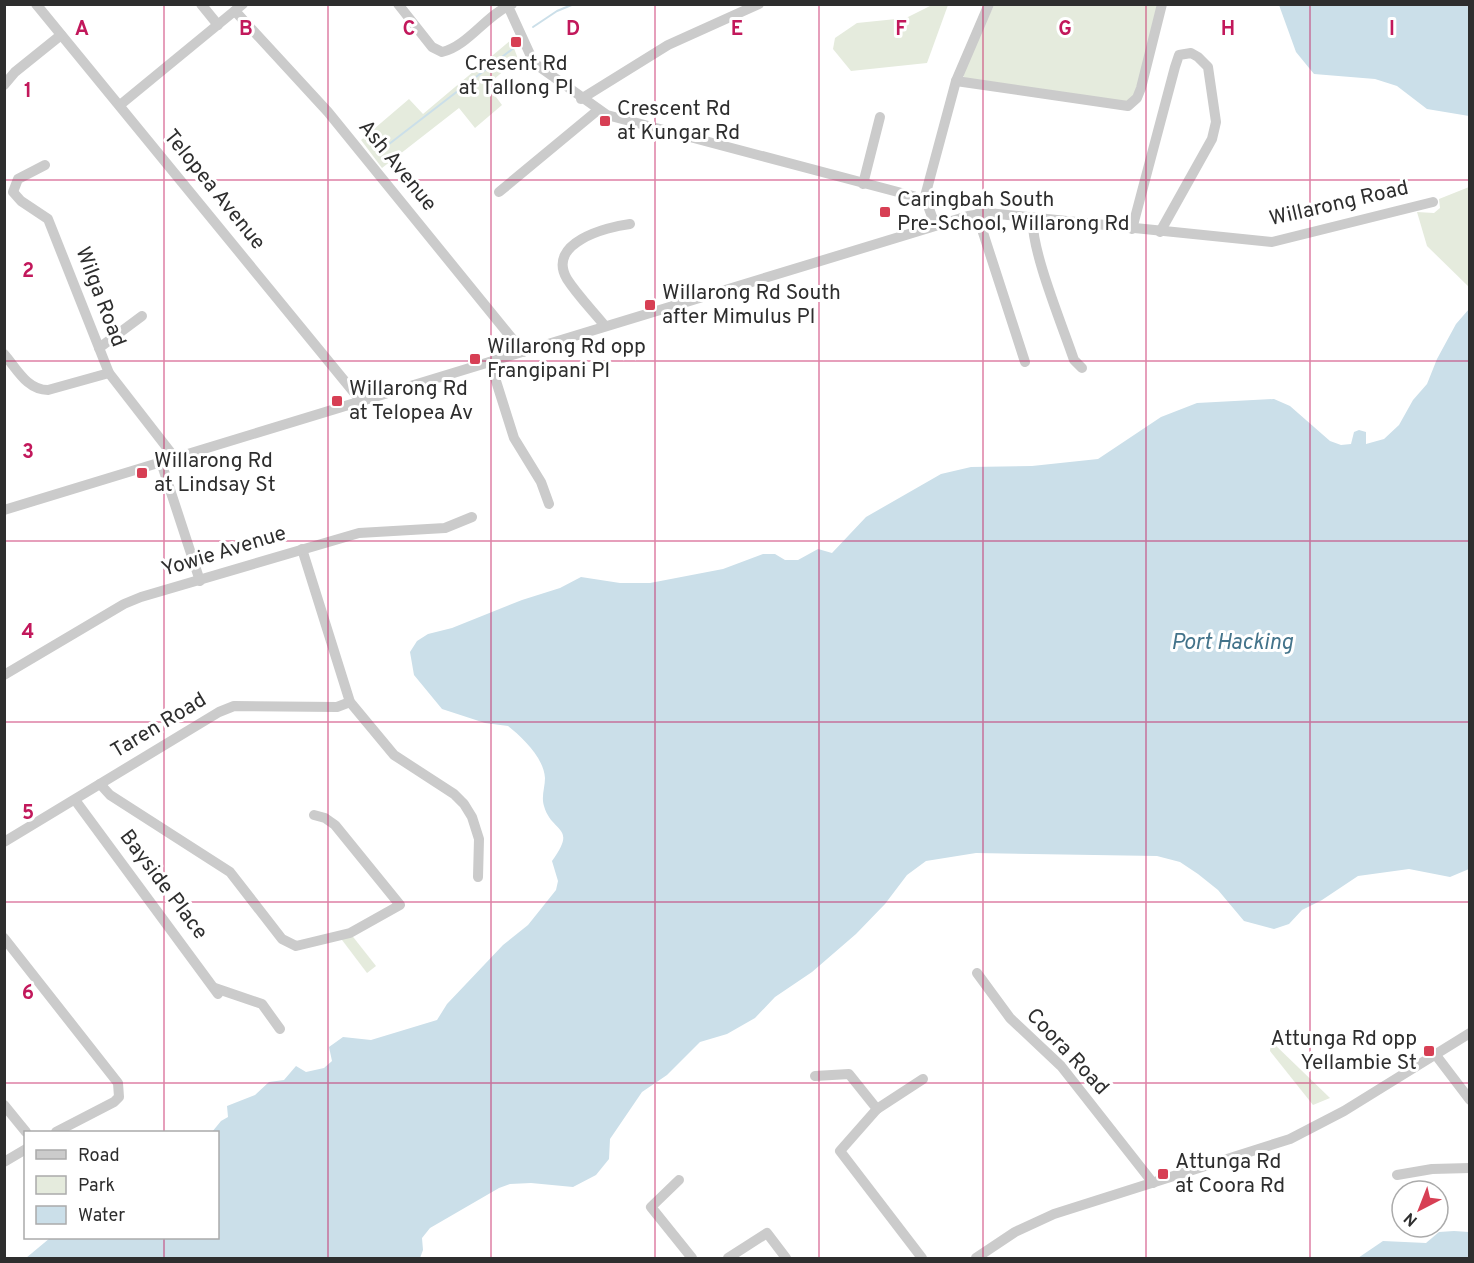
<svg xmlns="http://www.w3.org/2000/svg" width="1474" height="1263" font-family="Overpass,sans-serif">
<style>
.green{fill:#e5ebdd}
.water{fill:#cbdfe9}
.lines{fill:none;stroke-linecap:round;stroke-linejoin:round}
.stream{stroke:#cbdfe9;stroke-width:2}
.minor{stroke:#cbcbcb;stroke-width:10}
.grid{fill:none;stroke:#c2185b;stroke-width:1.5;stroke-opacity:0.55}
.poi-dot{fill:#d73f54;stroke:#fff;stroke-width:2}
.labels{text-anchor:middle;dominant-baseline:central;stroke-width:6;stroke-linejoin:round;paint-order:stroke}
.poi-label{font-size:21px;fill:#2e2e2e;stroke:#fff;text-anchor:start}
.street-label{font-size:21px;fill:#2e2e2e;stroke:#fff}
.water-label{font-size:22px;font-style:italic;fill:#43738a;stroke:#fff}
.grid-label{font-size:20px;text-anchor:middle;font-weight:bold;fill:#c2185b;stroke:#fff;stroke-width:6;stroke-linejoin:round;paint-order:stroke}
</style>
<rect width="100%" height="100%" fill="#fff"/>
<g class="green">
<path d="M932,5H948L927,63L851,71L833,49L835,38L857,23L906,18Z"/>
<path d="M994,5H1157L1135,96L1127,102L965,80L962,72Z"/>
<path d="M511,40L518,59L487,85L502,105L475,128L459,108L382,168L361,140L409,99L423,114Z"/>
<path d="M1469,187V287L1427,246L1417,212L1434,213L1440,208L1439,199Z"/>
<path d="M350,933L376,966L367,973L339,936Z"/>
<path d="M1271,1041L1330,1098L1313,1105L1270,1051Z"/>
</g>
<g class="water">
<path d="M1279,5H1469V116L1427,109L1397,86L1375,79L1314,74L1296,52Z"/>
<path d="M1469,309V869L1450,877L1409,869L1358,876L1322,900L1302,910L1289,924L1274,929L1244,921L1218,890L1198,874L1180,862L1157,856L976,853L926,861L907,875L885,904L856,934L812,972L775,997L755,1018L727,1034L700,1042L667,1075L642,1092L610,1139L609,1159L596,1175L573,1187L531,1183L510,1184L499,1188L430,1228L422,1238L423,1250L420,1258H26L50,1238H218V1132H212L221,1121L228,1117L227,1106L255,1095L269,1082L284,1080L296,1066L306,1072L324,1068L332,1061L329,1047L343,1037L371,1040L437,1020L447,1004L503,945L528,925L556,890L558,881L552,861C578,825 552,834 544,806C541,796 545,788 545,778C544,758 522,737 508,726L485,723L442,709L414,675L410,652L417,641L428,634L452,628L522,600L560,588L581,577L620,583H650L723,569L763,554H775L785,560H798L818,549L832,553L866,517L941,474L971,467L1032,466L1098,459L1161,417L1197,403L1274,399L1290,406L1330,441L1341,445L1351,444L1354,432L1359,430L1366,432V444L1384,439L1399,425L1413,400L1427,384L1437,359L1456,324Z"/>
<path d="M1454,1231L1469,1232V1258H1358L1383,1241L1426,1243L1439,1232Z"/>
</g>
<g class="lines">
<g class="stream">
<path d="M533,27L557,11L574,4"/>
<path d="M380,151L515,47"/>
</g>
<g class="minor">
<path d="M36,4L361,401"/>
<path d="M201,4L218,25"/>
<path d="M398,4L432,47L442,52C468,46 486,15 512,4"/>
<path d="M507,4L534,63L607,115L913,196L927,203L935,225"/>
<path d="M235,11L328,112L523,352"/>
<path d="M956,81L1128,106L1137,98L1141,88L1162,4"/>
<path d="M4,85L15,72L61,35"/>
<path d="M581,99L668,45L759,4"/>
<path d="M120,105L243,4"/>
<path d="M45,165L18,179L13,192L21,201L48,219L109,373L175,458"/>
<path d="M863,184L880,117"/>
<path d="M499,192L598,110"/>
<path d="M924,200L956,81L989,4"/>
<path d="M977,214L1025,362"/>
<path d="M1033,218C1030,248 1063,327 1074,360L1082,368"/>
<path d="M1132,229L1175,67L1179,55L1191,53L1198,57L1208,67L1216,122L1212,139L1160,232"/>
<path d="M605,326C593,311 578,296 567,279C546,243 606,227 630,224"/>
<path d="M99,348L142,316"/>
<path d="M4,354C17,369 27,390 48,390L109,373"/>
<path d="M490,362L514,438L541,482L549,504"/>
<path d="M161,462L200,581"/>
<path d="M4,510L968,216L988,213L1272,242L1433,202"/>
<path d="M302,549L350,702L394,755L454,794L464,804L472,817L479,839L478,877"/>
<path d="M4,675L124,604L141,597L359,533L445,528L472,517"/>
<path d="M100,784L110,795L230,872L282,939L296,946L350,933L400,905L335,825L325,818L314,815"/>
<path d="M75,800L218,994"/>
<path d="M4,842L219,712L234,706L337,707L350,702"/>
<path d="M4,938L118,1083L119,1097L114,1102L56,1132"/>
<path d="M977,973L1010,1018L1061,1066L1153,1183"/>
<path d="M215,988L262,1004L280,1029"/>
<path d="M1435,1054L1470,1100"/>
<path d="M815,1076L849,1074L877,1109L840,1151L922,1258"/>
<path d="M4,1105L26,1132"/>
<path d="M877,1109L923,1079"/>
<path d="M4,1162L26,1149"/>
<path d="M1397,1175L1432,1169L1470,1168"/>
<path d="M679,1180L651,1207L692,1258"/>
<path d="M728,1258L767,1233L786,1258"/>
<path d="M976,1258L1015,1232L1054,1214L1290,1139L1344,1111L1470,1033"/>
</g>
</g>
<path class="grid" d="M164,4V1132M328,4V1258M491,4V1258M655,4V1258M819,4V1258M983,4V1258M1146,4V1258M1310,4V1258M4,180H1470M4,361H1470M4,541H1470M4,722H1470M4,902H1470M4,1083H1470M164,1238V1258"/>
<g class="poi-dot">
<rect x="510" y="36" width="12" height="12" rx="3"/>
<rect x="599" y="115" width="12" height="12" rx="3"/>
<rect x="879" y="206" width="12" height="12" rx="3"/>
<rect x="644" y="299" width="12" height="12" rx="3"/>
<rect x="469" y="353" width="12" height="12" rx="3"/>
<rect x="331" y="395" width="12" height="12" rx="3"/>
<rect x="136" y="467" width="12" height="12" rx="3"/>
<rect x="1423" y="1045" width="12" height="12" rx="3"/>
<rect x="1157" y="1168" width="12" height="12" rx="3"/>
</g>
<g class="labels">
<g class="poi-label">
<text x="516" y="64" text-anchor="middle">Cresent Rd<tspan x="516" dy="24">at Tallong Pl</tspan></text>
<text x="617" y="109">Crescent Rd<tspan x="617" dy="24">at Kungar Rd</tspan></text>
<text x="897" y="200">Caringbah South<tspan x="897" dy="24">Pre-School, Willarong Rd</tspan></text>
<text x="662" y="293">Willarong Rd South<tspan x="662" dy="24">after Mimulus Pl</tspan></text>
<text x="487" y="347">Willarong Rd opp<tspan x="487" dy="24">Frangipani Pl</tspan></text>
<text x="349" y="389">Willarong Rd<tspan x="349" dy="24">at Telopea Av</tspan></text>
<text x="154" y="461">Willarong Rd<tspan x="154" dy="24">at Lindsay St</tspan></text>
<text x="1417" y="1039" text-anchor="end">Attunga Rd opp<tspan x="1417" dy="24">Yellambie St</tspan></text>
<text x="1175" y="1162">Attunga Rd<tspan x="1175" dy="24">at Coora Rd</tspan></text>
</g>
<g class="street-label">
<text transform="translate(397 166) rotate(51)">Ash Avenue</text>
<text transform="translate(214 190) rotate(51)">Telopea Avenue</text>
<text transform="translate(1339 204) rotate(-13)">Willarong Road</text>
<text transform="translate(100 297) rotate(69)">Wilga Road</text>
<text transform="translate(224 552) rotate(-17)">Yowie Avenue</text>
<text transform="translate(159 726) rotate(-31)">Taren Road</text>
<text transform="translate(163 885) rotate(53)">Bayside Place</text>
<text transform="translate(1067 1052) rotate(47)">Coora Road</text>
</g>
<g class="water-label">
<text x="1232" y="643">Port Hacking</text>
</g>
</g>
<g class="grid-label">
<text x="82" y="35">A</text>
<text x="246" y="35">B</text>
<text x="409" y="35">C</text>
<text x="573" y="35">D</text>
<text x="737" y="35">E</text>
<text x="901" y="35">F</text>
<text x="1065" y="35">G</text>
<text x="1228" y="35">H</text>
<text x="1392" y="35">I</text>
<text x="28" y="97">1</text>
<text x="28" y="277">2</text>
<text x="28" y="458">3</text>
<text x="28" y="638">4</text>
<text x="28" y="819">5</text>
<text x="28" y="999">6</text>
</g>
<rect width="1474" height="1263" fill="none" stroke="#2e2e2e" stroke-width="12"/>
<rect x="24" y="1131" width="195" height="108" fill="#ffffff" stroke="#ababab" stroke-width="1.5"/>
<rect x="36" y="1150" width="30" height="9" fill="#cbcbcb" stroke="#ababab" stroke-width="1.5"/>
<text x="78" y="1161" font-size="18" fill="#2e2e2e">Road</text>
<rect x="36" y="1176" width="30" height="18" fill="#e5ebdd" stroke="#ababab" stroke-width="1.5"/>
<text x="78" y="1191" font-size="18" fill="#2e2e2e">Park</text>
<rect x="36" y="1206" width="30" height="18" fill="#cbdfe9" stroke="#ababab" stroke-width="1.5"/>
<text x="78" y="1221" font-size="18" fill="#2e2e2e">Water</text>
<g transform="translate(1420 1209) rotate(222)"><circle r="28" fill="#ffffff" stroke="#ababab" stroke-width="1.5"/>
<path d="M0-4.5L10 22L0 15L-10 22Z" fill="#d73f54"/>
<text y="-9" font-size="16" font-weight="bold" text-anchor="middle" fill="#2e2e2e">N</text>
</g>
</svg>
